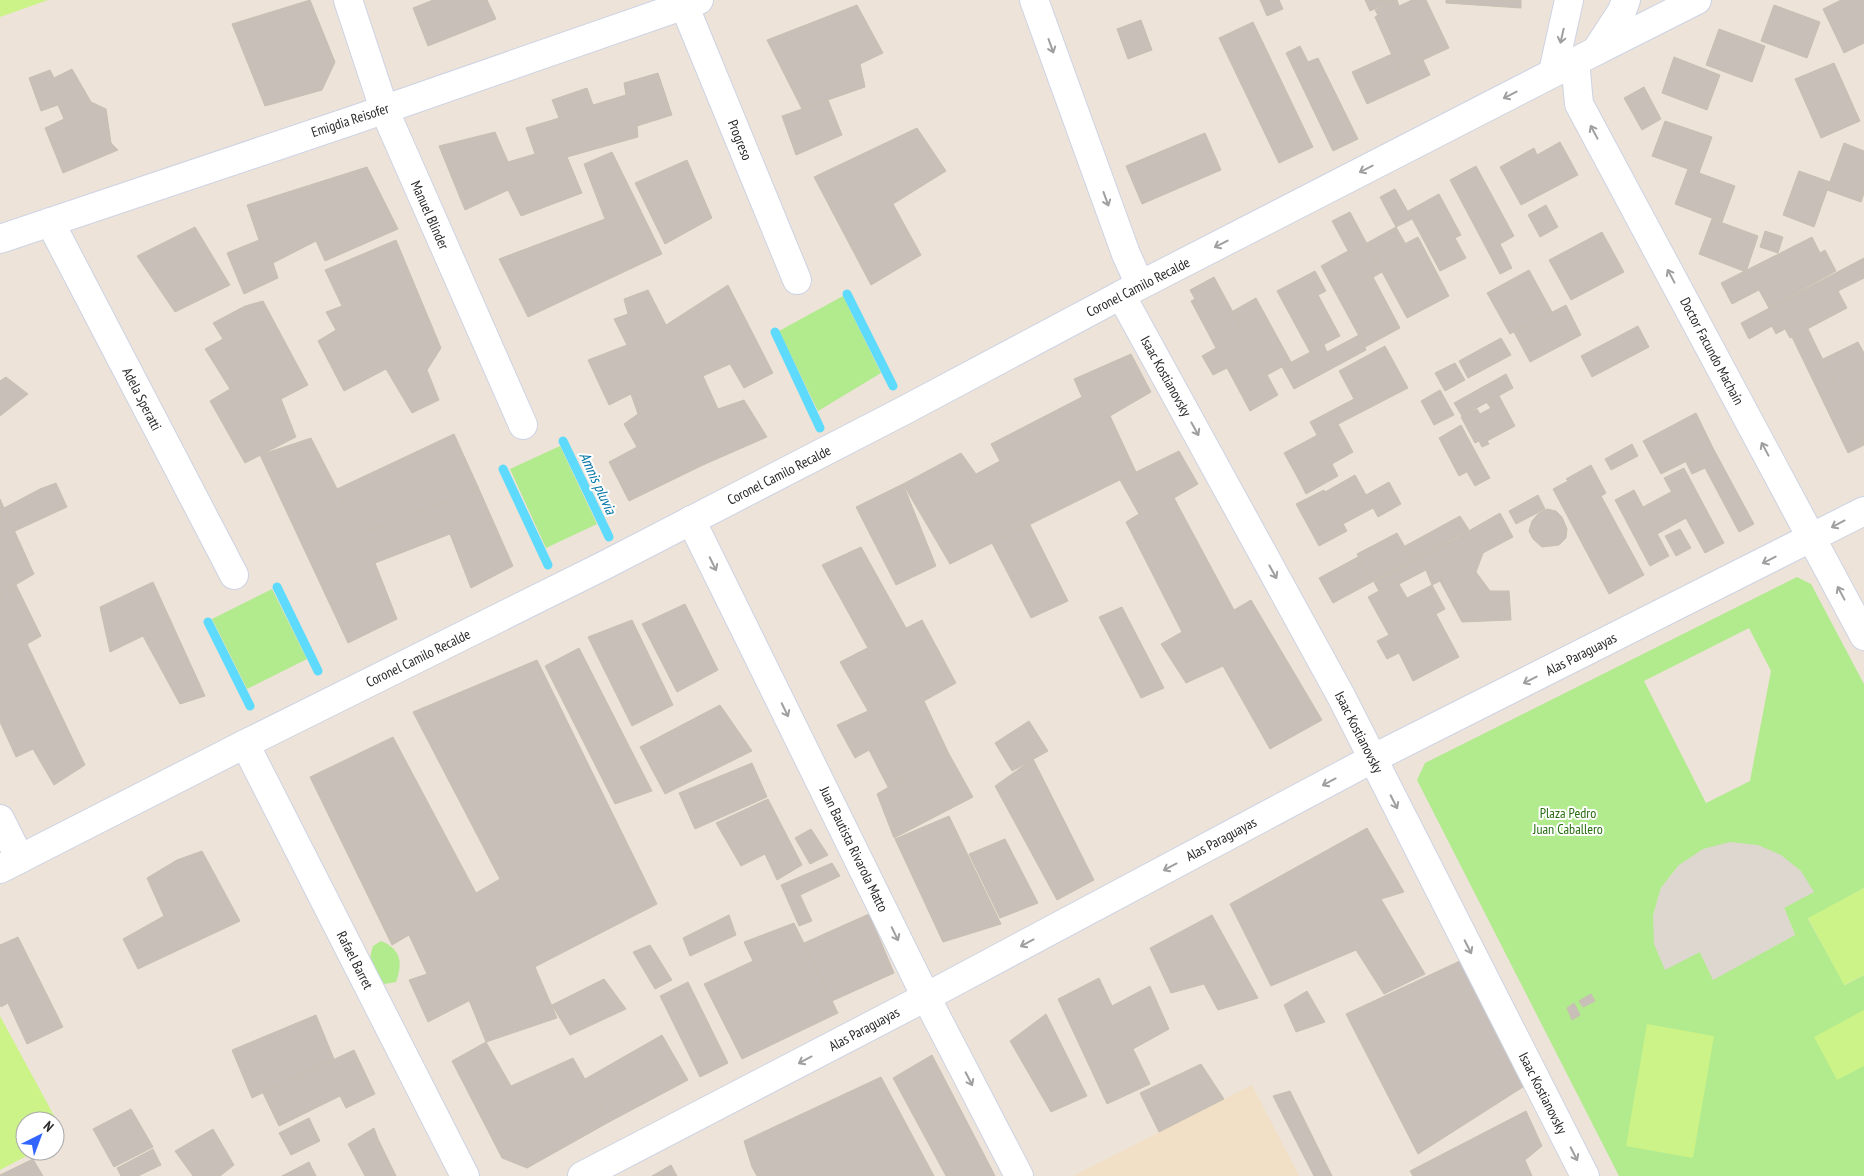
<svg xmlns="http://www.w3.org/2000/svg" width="1864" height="1176" font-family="'PT Sans Narrow',sans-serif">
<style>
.education{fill:#f1e0c5}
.green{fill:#b2ea8e;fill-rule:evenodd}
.pitch{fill:#ccf388}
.plaza{fill:#ddd7d0}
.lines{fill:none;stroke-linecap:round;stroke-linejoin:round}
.stream{stroke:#5edbfc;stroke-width:9}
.building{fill:#c8c0b8;stroke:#c8bfb2}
.minor-casing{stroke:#cdd3e4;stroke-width:30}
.tertiary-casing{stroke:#cdd3e4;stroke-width:30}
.secondary-casing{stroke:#cdd3e4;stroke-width:30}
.minor{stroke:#fff;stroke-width:28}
.tertiary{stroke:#fff;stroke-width:28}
.secondary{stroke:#fff;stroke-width:28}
.oneway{stroke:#9f9f9f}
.labels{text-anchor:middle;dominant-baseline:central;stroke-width:4;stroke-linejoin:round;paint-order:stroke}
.street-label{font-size:14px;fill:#292929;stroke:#fff}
.park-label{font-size:14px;fill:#296d11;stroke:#fff}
.water-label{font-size:15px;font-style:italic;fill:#0075a5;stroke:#fff}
</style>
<rect width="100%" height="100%" fill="#ede3d8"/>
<path class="education" d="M1252,1085L1299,1176H1073Z"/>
<g class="green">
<path d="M843,296L881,373L818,411L779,331Z"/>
<path d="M560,446L597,524L546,548L510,469Z"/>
<path d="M1797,577L1811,584L1864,684V888L1808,919L1845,985L1864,975V1176H1619L1417,780L1425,763ZM1749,628L1771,671L1750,781L1706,803L1644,681ZM1679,865L1784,908L1795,935L1713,979L1700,952L1653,916L1661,888Z"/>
<path d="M272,589L307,659L247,689L212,619Z"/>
<path d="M381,941C401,949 403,963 396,982L385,984C370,971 367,965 373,946Z"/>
</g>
<g class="pitch">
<path d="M0,0H48L0,17Z"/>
<path d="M1864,888V975L1844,985L1808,918Z"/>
<path d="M1864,1010V1066L1837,1080L1814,1037Z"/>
<path d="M0,1016L65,1136L55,1141V1121H25V1151H36L0,1170Z"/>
<path d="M1647,1024L1714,1036L1693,1158L1626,1146Z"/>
</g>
<path class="plaza" d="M1730,842L1758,845L1781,855L1801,871L1814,892L1784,908L1795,935L1713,980L1700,952L1665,970L1654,944L1653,916L1661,888L1679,865L1703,849Z"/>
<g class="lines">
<g class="stream">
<path d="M847,294L893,386"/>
<path d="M775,332L820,428"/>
<path d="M563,441L609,537"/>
<path d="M503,469L548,565"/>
<path d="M277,587L318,671"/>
<path d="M208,622L250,706"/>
</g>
</g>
<g class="building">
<path d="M310,0L335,62L322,90L265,106L232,24Z"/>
<path d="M433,0H487L496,19L428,46L413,8Z"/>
<path d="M1260,0H1279L1283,9L1267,16Z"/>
<path d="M1365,0H1394L1370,11Z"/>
<path d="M1394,0H1397L1399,6L1412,0H1426L1449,48L1399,71L1375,17L1378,15L1375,10Z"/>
<path d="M1446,0H1521V8L1446,3Z"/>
<path d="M1841,0H1864V43L1844,53L1823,9Z"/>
<path d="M857,5L883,53L860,64L865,87L802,109L767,40Z"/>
<path d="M1774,5L1820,22L1807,58L1761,41Z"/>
<path d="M1141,20L1152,50L1128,59L1117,29Z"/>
<path d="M1253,22L1313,147L1279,163L1219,38Z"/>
<path d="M1719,29L1765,46L1752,82L1706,65Z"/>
<path d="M1300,46L1308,62L1318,58L1358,139L1333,151L1286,53Z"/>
<path d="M1392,54L1399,71L1423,60L1430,75L1367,104L1352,72Z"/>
<path d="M1674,57L1720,75L1707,110L1662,93Z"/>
<path d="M1834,63L1860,121L1821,138L1795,79Z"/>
<path d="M72,69L91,102L106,109L111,143L118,150L63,173L45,128L64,119L58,105L41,111L29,78L50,70L54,78Z"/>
<path d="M658,73L672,115L637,126L638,137L567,157L582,193L521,216L508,190L465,210L439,146L495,132L508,162L535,154L526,128L559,118L552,100L587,88L593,105L626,95L624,83Z"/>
<path d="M1644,87L1661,119L1642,130L1624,98Z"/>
<path d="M828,100L842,135L796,155L782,116Z"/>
<path d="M1665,121L1712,137L1699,173L1652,156Z"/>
<path d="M917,128L946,171L893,204L921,255L871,285L814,177Z"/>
<path d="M1205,133L1221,170L1142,204L1126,166Z"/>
<path d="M1560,142L1578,175L1521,205L1500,167L1534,148L1537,155Z"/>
<path d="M1844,143L1864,151V193L1861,202L1827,190Z"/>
<path d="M612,152L662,254L528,317L499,259L605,219L584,164Z"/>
<path d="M687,160L712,218L665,244L635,183Z"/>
<path d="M1476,166L1514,236L1500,244L1512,268L1500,274L1450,180Z"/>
<path d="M367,167L398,229L325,261L316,241L273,263L278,278L244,294L227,253L259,240L247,205Z"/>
<path d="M1688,169L1735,186L1722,222L1675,204Z"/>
<path d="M1799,171L1830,182L1814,227L1783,215Z"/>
<path d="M1395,189L1412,219L1396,227L1380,197Z"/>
<path d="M1439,194L1461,235L1455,238L1466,258L1440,271L1408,211Z"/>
<path d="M1546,205L1558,227L1540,237L1528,215Z"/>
<path d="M1350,212L1382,272L1365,282L1332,221Z"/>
<path d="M1712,219L1758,236L1746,272L1699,254Z"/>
<path d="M195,227L230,285L175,312L137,256Z"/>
<path d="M1396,227L1405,243L1375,259L1367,243Z"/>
<path d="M1765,231L1783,237L1778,253L1760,247Z"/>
<path d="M1602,232L1624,272L1571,300L1549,260Z"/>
<path d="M1418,237L1449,296L1407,318L1375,259Z"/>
<path d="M1812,237L1820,253L1825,250L1836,271L1769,308L1759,290L1732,304L1721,283Z"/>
<path d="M396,240L441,348L427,370L439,400L412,413L386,369L344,391L318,341L336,330L326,312L342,306L325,270Z"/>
<path d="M1348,251L1365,282L1373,277L1400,328L1365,347L1321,266Z"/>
<path d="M1864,258V278L1838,291L1847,308L1792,337L1790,338L1785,329L1776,334L1772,326L1749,339L1741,323Z"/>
<path d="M1529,270L1552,312L1510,334L1487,293Z"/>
<path d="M1315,271L1326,291L1318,295L1340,336L1310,352L1277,291Z"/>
<path d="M1214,277L1278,395L1250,411L1227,368L1213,375L1202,356L1216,348L1191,301L1195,299L1190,290Z"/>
<path d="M728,285L773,373L744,388L730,364L703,376L718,409L744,400L767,437L703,465L629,501L609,462L637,447L624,424L638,414L631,394L609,405L588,360L627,345L614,319L628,314L624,299L648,290L666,325Z"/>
<path d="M1256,298L1291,362L1267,375L1233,311Z"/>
<path d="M263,301L308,385L281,399L296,437L245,463L210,401L230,389L205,349L223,339L213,323L245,306Z"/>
<path d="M1566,305L1581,335L1530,362L1514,332Z"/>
<path d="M1638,326L1649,347L1592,377L1581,356Z"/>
<path d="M1808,329L1864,445L1848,453L1792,337Z"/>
<path d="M1359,335L1366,350L1294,389L1282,367L1324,345L1327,352Z"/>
<path d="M1501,338L1511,355L1468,378L1459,361Z"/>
<path d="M1858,342L1864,353V445L1823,359Z"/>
<path d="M1385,346L1408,388L1317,435L1310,422L1354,399L1339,371Z"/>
<path d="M1131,354L1151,392L1110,416L1136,472L950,564L903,484L961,453L976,474L1000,461L991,444L1082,397L1074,379Z"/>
<path d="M1455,363L1465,380L1445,391L1435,373Z"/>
<path d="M1506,374L1513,388L1462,416L1454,403Z"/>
<path d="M6,377L28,394L0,416V381Z"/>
<path d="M1440,390L1454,415L1434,425L1421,401Z"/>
<path d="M1499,396L1515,426L1487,441L1489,444L1482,447L1479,441L1475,443L1461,417L1477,409L1480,414L1491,408L1487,403Z"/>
<path d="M1696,413L1713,448L1661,474L1643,441Z"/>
<path d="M1338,424L1353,452L1300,482L1284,453Z"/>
<path d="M1461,425L1482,464L1459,476L1439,438Z"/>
<path d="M454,434L479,489L360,534L337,489Z"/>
<path d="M311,438L375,563L397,619L348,643L260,455Z"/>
<path d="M1632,444L1638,456L1611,470L1605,459Z"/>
<path d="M1713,448L1754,524L1739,532L1705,468L1692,474L1686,462Z"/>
<path d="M1179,451L1198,484L1174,498L1234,610L1251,600L1322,720L1270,749L1223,666L1186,683L1161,644L1182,632L1126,522L1139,514L1120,480Z"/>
<path d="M1332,464L1338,476L1306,494L1300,482Z"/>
<path d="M1482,464L1490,478L1475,486L1467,472Z"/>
<path d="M1591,465L1606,493L1601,496L1644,575L1609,594L1553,489L1568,481L1566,479Z"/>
<path d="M1684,468L1724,543L1705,553L1664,478Z"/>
<path d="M1355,475L1373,508L1343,524L1325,492Z"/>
<path d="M1389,482L1401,504L1378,517L1366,495Z"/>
<path d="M56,483L67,507L15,531L4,508L40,489Z"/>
<path d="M903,484L936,566L896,585L856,507Z"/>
<path d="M479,489L513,566L471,588L450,534L375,563L360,534Z"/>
<path d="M1324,490L1347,531L1319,546L1296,504Z"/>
<path d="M1634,490L1669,556L1650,566L1615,500Z"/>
<path d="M1671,492L1686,518L1657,534L1643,507Z"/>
<path d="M1538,495L1545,509L1516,524L1509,511Z"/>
<path d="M0,499L34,574L0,594Z"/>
<path d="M1547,509L1556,511L1562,517L1567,529L1566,538L1559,545L1542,547L1533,539L1529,531L1532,521L1538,514Z"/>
<path d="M1500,513L1513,537L1483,553L1476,572L1490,591H1509L1511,620L1462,622L1440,581L1453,540Z"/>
<path d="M1460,516L1469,530L1413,561L1405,546Z"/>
<path d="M1030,525L1068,601L1031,618L992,543Z"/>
<path d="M1680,529L1691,548L1676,556L1665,536Z"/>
<path d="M1397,533L1413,561L1372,582L1357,554Z"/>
<path d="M1453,540L1440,581L1432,585L1426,570L1399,584L1397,581L1379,591L1374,582Z"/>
<path d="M861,547L906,628L868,648L822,565Z"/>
<path d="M1358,557L1372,582L1333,603L1319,578Z"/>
<path d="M1397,581L1407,598L1432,585L1445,609L1436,614L1459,657L1413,681L1399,653L1387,659L1377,641L1389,635L1368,597Z"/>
<path d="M153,582L205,696L180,704L143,636L110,652L100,607Z"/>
<path d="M16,585L41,636L27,644L85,765L54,785L33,749L16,757L0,722V594Z"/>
<path d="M685,604L718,670L677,692L642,624Z"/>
<path d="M1122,607L1164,688L1141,698L1099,617Z"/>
<path d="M632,620L673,705L632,726L588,637Z"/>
<path d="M922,620L956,683L924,701L948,752L888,787L869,750L855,758L837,725L868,711L840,662Z"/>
<path d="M579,648L652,791L615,804L545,666Z"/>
<path d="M537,660L657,904L428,1022L409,980L427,974L409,935L392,945L310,777L393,737L476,893L500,879L413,712Z"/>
<path d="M720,705L752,751L665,794L640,747Z"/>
<path d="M1029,721L1048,751L1012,771L995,743Z"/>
<path d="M948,752L973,797L894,838L877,794Z"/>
<path d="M1033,759L1094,880L1057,900L995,786Z"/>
<path d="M752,763L767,797L695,829L679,793Z"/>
<path d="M768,799L802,865L777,880L765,854L741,866L716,823Z"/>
<path d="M949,816L1001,924L943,942L895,839Z"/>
<path d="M1367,828L1404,892L1381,899L1425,974L1384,994L1356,950L1271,986L1230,904Z"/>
<path d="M811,829L828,855L810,864L795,838Z"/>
<path d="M1005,839L1038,903L1000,918L969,854Z"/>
<path d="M202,851L240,921L138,969L123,939L164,916L147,878L177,860Z"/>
<path d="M832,863L840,876L800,895L812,921L799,926L781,885Z"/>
<path d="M869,914L894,973L832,1001L804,943Z"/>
<path d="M729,915L736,935L690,956L683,938Z"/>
<path d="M1212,915L1258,998L1218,1010L1204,984L1171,993L1150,948Z"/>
<path d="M794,923L838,1013L742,1059L704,984L753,961L744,942Z"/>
<path d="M18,937L63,1027L27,1044L8,1003L1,1007L0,1004V945Z"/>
<path d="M650,945L672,980L655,989L633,952Z"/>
<path d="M1460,961L1523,1087L1418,1154L1346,1014Z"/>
<path d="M535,967L557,1018L486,1042L469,1000Z"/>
<path d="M1099,978L1112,1006L1150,986L1169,1029L1133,1049L1150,1084L1107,1104L1058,999Z"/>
<path d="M604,979L626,1009L570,1035L552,1005Z"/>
<path d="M688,982L728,1063L700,1077L660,996Z"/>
<path d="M1307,991L1325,1022L1296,1032L1284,1005Z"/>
<path d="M1591,994L1595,1001L1583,1007L1579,1001Z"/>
<path d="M1574,1003L1580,1015L1572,1020L1567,1008Z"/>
<path d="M1046,1014L1087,1096L1051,1112L1010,1041Z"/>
<path d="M316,1015L334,1059L252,1098L232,1050Z"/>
<path d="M662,1035L688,1080L609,1122L585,1079Z"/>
<path d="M486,1042L511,1086L573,1058L609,1122L527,1168L502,1158L452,1061Z"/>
<path d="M354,1050L375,1094L346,1108L340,1096L279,1126L263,1093Z"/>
<path d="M932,1055L991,1168L995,1176H946L893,1078Z"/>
<path d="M1201,1064L1224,1099L1159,1132L1140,1093Z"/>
<path d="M881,1077L934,1176H757L752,1167L744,1141Z"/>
<path d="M1290,1091L1332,1176H1314L1273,1096Z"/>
<path d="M131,1109L153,1147L114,1167L93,1129Z"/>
<path d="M1526,1111L1542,1146L1525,1160L1532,1176H1413L1410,1171Z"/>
<path d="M309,1118L320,1141L291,1155L279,1133Z"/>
<path d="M374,1128L378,1139L396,1176H365L348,1144Z"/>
<path d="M213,1129L234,1165L220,1176H193L175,1151Z"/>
<path d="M153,1149L161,1165L138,1176H121L117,1168Z"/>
<path d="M33,1159L43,1176H0V1175Z"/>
<path d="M309,1162L316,1176H282Z"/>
<path d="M671,1165L677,1176H652Z"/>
</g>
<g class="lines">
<defs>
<g id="minor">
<path d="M348,0L384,109L523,425"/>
<path d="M682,0L797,280"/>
<path d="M1596,51L1697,0"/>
<path d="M50,222L234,575"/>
<path d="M0,239L351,121L699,0"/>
<path d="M691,520L926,997L1019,1176"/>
<path d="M245,744L465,1176"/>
<path d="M0,819L20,859"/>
<path d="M0,869L245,744L603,566L905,410L1121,295"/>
</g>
<g id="tertiary">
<path d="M1034,0L1126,254L1140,285"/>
<path d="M582,1176L926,997L1372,759L1864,511"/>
</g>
<g id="secondary">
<path d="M1575,61L1579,104L1864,636"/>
<path d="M1553,72L1569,0"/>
<path d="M1585,1176L1341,696L1121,295L1596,51L1622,11L1626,0"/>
</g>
</defs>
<use href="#minor" class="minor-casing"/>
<use href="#tertiary" class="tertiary-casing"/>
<use href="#secondary" class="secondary-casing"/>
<use href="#minor" class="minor"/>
<use href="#tertiary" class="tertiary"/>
<use href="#secondary" class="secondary"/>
</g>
<defs><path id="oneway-shaft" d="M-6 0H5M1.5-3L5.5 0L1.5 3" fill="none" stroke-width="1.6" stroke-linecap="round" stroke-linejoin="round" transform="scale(1.25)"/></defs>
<g class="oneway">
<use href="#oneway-shaft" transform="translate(1562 36) rotate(103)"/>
<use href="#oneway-shaft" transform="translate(1051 46) rotate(70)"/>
<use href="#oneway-shaft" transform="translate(1510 95) rotate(153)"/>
<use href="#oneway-shaft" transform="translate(1594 132) rotate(-118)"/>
<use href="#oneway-shaft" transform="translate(1366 169) rotate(153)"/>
<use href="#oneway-shaft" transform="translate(1106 199) rotate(70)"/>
<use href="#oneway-shaft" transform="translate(1221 244) rotate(153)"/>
<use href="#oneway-shaft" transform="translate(1671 276) rotate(-118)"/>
<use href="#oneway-shaft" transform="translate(1195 429) rotate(61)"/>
<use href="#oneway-shaft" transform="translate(1765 449) rotate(-118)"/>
<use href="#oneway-shaft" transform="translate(1838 524) rotate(152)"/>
<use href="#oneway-shaft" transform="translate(1769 560) rotate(153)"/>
<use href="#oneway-shaft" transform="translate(713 564) rotate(64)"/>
<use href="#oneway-shaft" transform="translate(1273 572) rotate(61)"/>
<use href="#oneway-shaft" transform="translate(1841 593) rotate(-118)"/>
<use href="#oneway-shaft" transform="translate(1530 680) rotate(153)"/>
<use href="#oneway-shaft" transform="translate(785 710) rotate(64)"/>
<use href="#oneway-shaft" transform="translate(1329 782) rotate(152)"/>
<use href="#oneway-shaft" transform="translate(1394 802) rotate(63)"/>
<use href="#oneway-shaft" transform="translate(1170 867) rotate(152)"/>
<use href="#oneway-shaft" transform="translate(895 934) rotate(64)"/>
<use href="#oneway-shaft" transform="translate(1027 943) rotate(152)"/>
<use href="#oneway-shaft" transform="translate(1468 947) rotate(63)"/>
<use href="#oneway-shaft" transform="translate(805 1060) rotate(152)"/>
<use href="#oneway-shaft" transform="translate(969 1079) rotate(63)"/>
<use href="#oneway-shaft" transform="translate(1574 1154) rotate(63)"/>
</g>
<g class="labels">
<g class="street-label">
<text transform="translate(350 120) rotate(-18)">Emigdia Reisofer</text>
<text transform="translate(740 140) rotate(68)">Progreso</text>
<text transform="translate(430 215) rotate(66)">Manuel Blinder</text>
<text transform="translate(1138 287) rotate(-27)">Coronel Camilo Recalde</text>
<text transform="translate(1712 351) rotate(62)">Doctor Facundo Machaín</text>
<text transform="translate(1166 376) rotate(61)">Isaac Kostianovsky</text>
<text transform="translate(142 399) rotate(63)">Adela Speratti</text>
<text transform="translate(779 475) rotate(-27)">Coronel Camilo Recalde</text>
<text transform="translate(1581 654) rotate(-27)">Alas Paraguayas</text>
<text transform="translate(418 658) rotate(-26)">Coronel Camilo Recalde</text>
<text transform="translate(1359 732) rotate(63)">Isaac Kostianovsky</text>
<text transform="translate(1221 839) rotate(-28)">Alas Paraguayas</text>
<text transform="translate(854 849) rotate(64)">Juan Bautista Rivarola Matto</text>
<text transform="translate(355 960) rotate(63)">Rafael Barret</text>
<text transform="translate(864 1029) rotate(-28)">Alas Paraguayas</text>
<text transform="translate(1543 1093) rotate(63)">Isaac Kostianovsky</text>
</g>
<g class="park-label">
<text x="1568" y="813">Plaza Pedro<tspan x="1568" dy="16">Juan Caballero</tspan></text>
</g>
<g class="water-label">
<text transform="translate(598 483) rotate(65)">Amnis pluvia</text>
</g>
</g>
<g transform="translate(40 1136) rotate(42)"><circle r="24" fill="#ffffff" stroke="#a9a9a9"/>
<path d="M0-4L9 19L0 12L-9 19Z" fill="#3364ff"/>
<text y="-8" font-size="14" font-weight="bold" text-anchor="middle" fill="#292929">N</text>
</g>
</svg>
